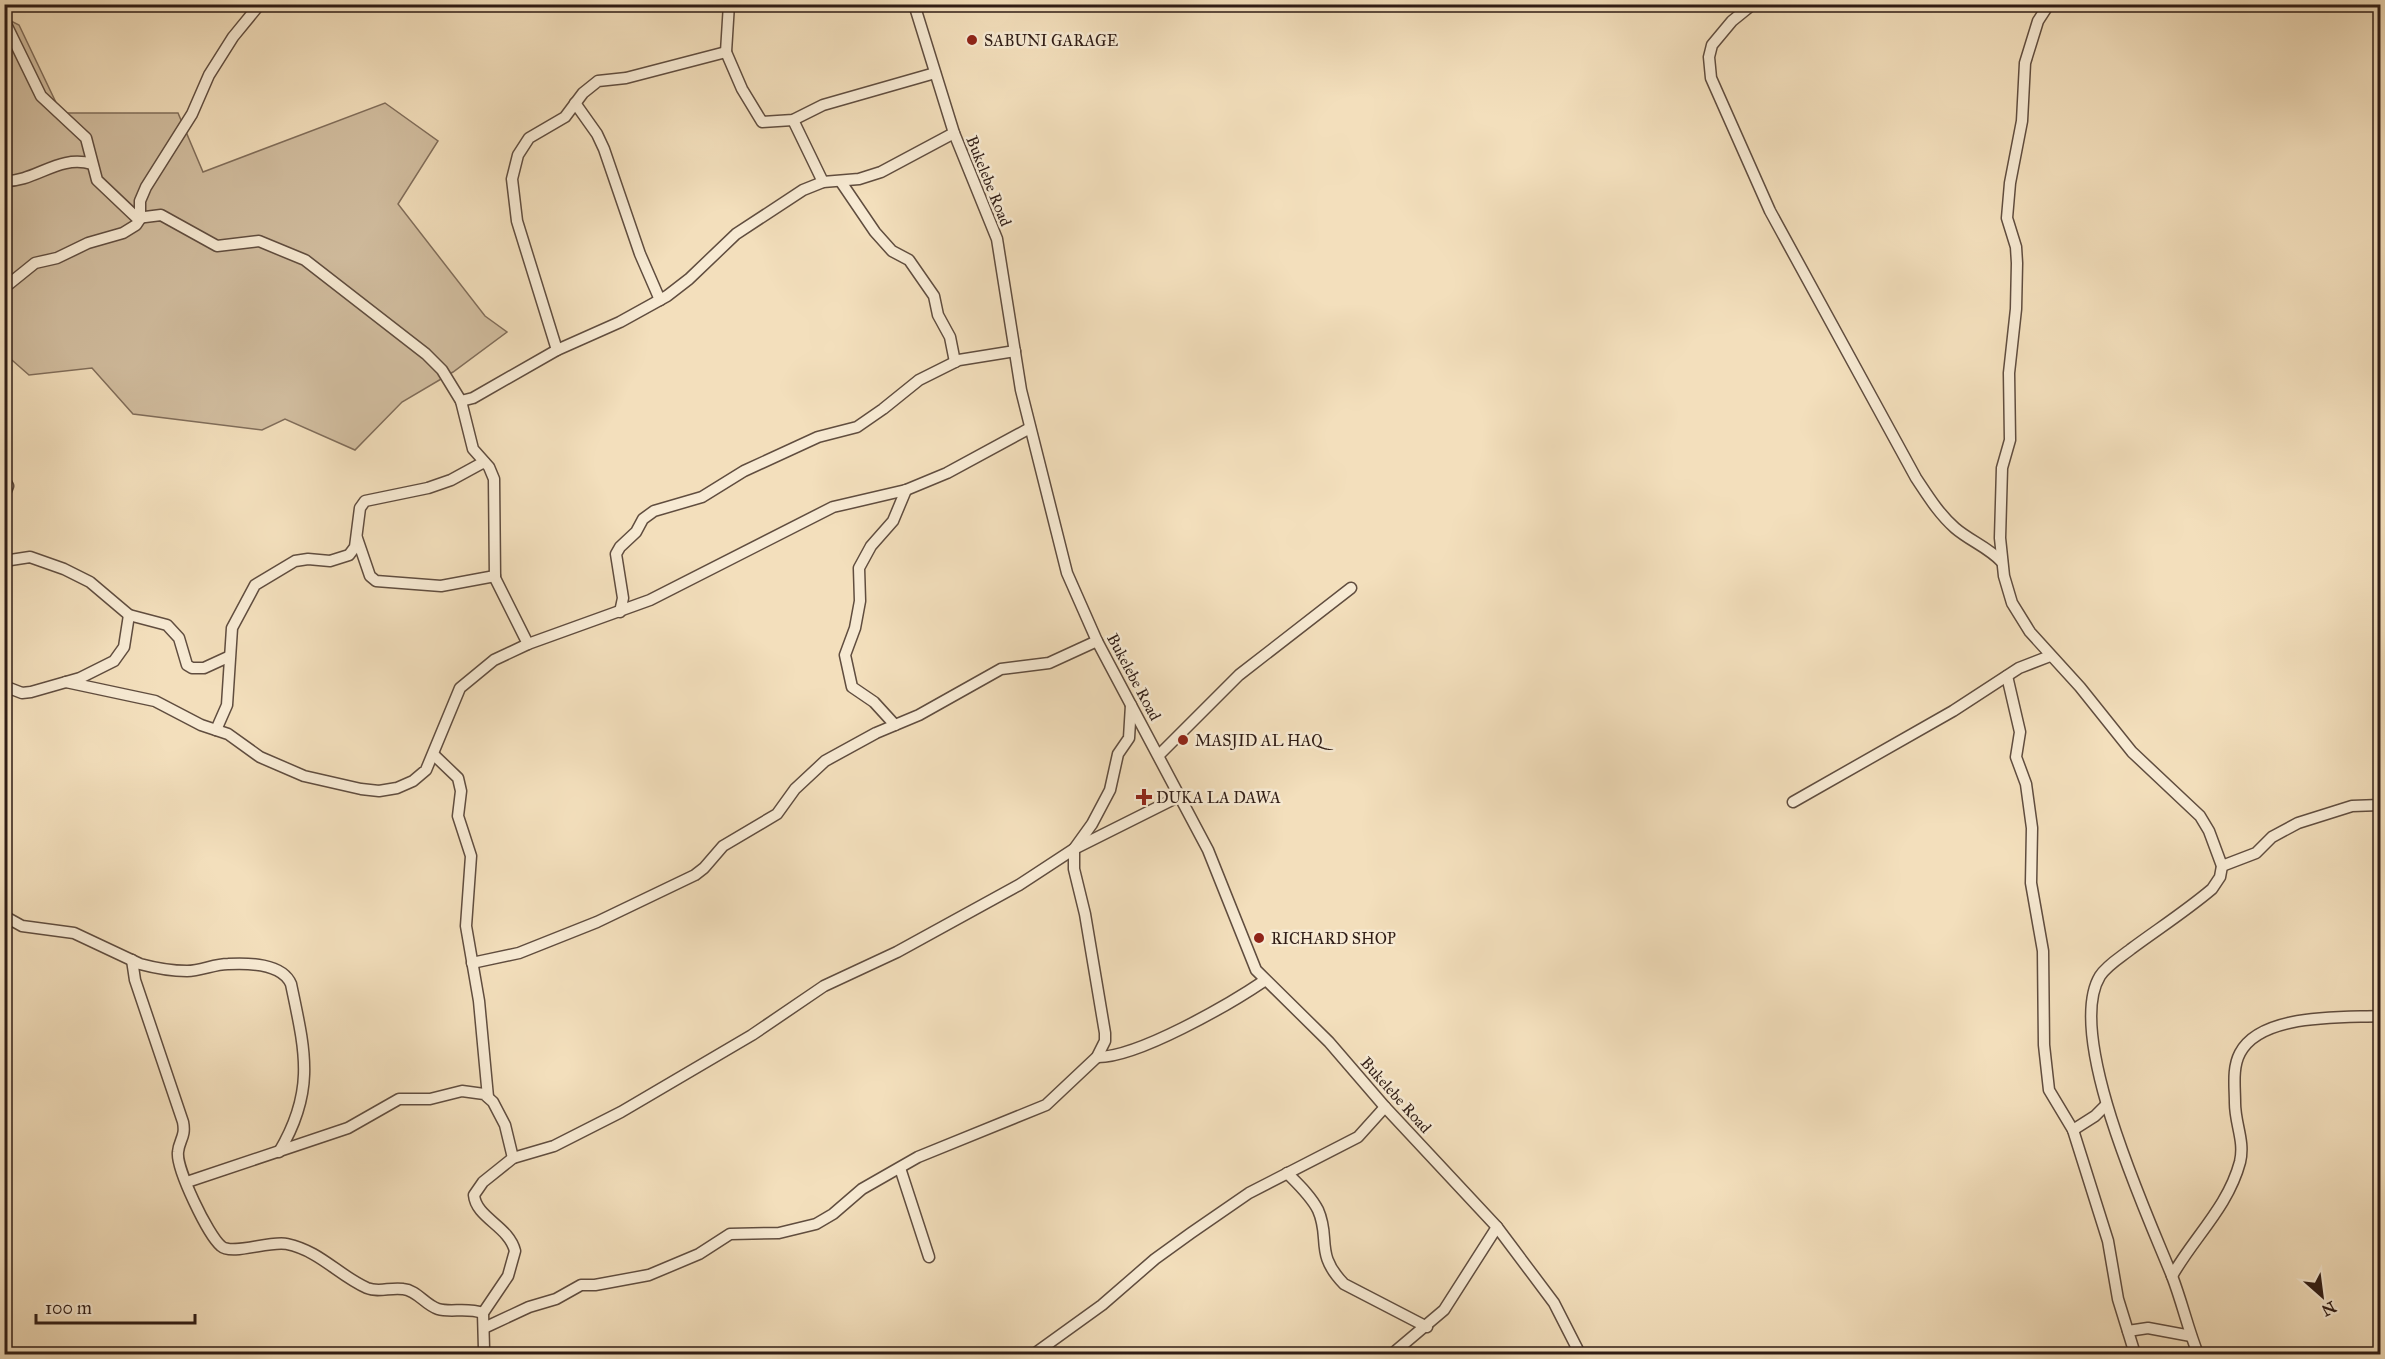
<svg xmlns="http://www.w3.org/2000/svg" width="2385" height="1359" font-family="'IM FELL Great Primer',serif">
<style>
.green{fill:#d2bea0;stroke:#806d5a;stroke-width:1.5}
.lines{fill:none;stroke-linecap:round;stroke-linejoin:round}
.minor-casing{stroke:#604d3f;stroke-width:13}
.minor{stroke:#f7ead3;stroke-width:10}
.poi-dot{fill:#8f2418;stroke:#f7ead3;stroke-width:2}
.labels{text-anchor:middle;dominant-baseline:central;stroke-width:5;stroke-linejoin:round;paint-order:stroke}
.poi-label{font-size:16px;fill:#2f1c15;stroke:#f7ead3;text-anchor:start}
.street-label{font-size:16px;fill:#2f1c15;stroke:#f7ead3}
</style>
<rect width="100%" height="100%" fill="#f3dfbc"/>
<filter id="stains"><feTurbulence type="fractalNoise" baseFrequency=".00333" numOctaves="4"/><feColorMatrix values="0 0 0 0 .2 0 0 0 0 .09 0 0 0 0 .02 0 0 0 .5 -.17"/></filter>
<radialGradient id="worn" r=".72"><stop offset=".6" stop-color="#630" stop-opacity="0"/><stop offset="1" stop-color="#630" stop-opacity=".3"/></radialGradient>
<path class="green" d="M5,18L19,25L61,113H178L203,172L385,103L438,141L398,204L485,316L507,332L453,372L402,402L355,450L285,419L262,430L133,414L92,368L29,375L5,354Z"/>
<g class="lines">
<defs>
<g id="minor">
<path d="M729,4L726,52L742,89L762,122L793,120L823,105L935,73"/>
<path d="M914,4L954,133L997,239L1021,390L1067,573L1097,641L1208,850L1256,970L1329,1042L1385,1107L1497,1227L1554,1303L1580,1354"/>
<path d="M1753,4L1732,21L1712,45L1709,57L1711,78L1770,211L1916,478C1928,496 1939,514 1955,528C1970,541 1988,547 2002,562"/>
<path d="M2049,4L2038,21L2025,63L2022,121L2010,183L2007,218L2016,247L2017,263L2016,309L2009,373L2010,440L2002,468L2000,538L2004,576L2012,603L2030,632L2080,687L2132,752L2200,816L2209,831L2222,866L2220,877L2212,889C2186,911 2158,929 2131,949C2121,957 2107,965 2100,976C2064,1035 2148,1216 2172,1276C2182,1302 2188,1329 2198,1354"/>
<path d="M4,20L41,96L86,138L97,180L137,218L161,215L217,246L259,241L305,260L426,354L442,370L461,401L473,398L557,350L620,322L667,296L689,279L736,234L803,190L823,182L859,179L881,172L954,133"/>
<path d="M575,103L597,134L604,149L640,254L660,300"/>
<path d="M793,120L823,182"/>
<path d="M4,181C36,182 58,154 92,164"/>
<path d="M841,182L875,232L892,251L909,260L934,296L938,315L950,337L955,362"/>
<path d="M4,288L35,263L57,258L88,243L123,233L136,225L140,219V201L146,187L192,114L209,75L233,37L260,4"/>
<path d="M557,350L517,221L512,179L518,155L529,138L565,117L583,93L598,81L626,78L726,52"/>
<path d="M461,401L473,449L489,467L494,479L495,578L528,644"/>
<path d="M4,479L8,486L4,496"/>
<path d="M357,538L370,576L376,581L441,586L495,576"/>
<path d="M4,561L30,557L64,569L90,582L129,615L167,625L179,638L187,665L192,668H204L228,657"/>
<path d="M620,612L623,598L616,554L620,547L636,532L643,519L654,511L702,497L744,471L818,437L857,427L883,409L919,380L959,360L1015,351"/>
<path d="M2007,676L2020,732L2016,757L2026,784L2032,828L2031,883L2043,951L2044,1045L2049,1090L2073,1130L2108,1241L2118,1299L2135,1354"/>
<path d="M66,682L155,701L201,725L228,734L260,757L304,776L361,789L379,791L397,788L413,781L426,770L460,688L494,660L528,644L650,600L833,507L906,490L947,473L1030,428"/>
<path d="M4,686L22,693L31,692L80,678L114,661L124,647L129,615"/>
<path d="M895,725L874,702L852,687L845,655L855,628L860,601L859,568L871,546L893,521L906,490"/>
<path d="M216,730L227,705L232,628L255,585L295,561L308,559L330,561L349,555L355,547L360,508L365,501L428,488L451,480L484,462"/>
<path d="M434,755L458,778L461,791L458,816L471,856L466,926L479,1001L488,1097"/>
<path d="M1159,755L1239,675L1351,588"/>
<path d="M1793,802L1953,711L2019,668L2050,656"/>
<path d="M2222,866L2256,853L2272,837L2298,823L2352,806L2380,805"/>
<path d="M4,916L22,926L74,933L140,964C155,968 171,971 187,971C201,971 214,964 228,964C248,963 282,963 291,984C305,1051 316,1090 279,1152"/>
<path d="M132,960L135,980L183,1122C186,1137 179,1140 178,1152C176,1169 208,1235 221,1246C232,1256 270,1240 287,1244C320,1251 338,1275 367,1288C379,1293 390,1287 403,1289C417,1290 425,1305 438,1309C451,1313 466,1307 483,1313"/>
<path d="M472,963L519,953L597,922L695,875L704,868L723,846L777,814L795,789L825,761L876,733L919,715L1001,669L1049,663L1097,641"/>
<path d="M1097,1057C1137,1058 1230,1004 1264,981"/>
<path d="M2073,1130L2095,1116L2106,1105"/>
<path d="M900,1168L929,1257"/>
<path d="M1287,1173C1298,1184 1311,1196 1318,1210C1331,1239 1314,1253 1344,1284L1427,1327"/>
<path d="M187,1182L348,1128L399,1099H430L462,1091L484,1094L493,1102L505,1125L513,1158"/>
<path d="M2172,1276C2194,1237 2228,1207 2240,1162C2245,1141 2235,1124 2235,1103C2235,1087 2232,1068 2240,1053C2261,1013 2341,1018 2380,1016"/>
<path d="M484,1328L529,1307L556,1299L581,1285H595L649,1275L699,1254L730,1234L779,1233L816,1224L833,1214L862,1189L918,1157L1046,1105L1097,1057L1105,1041V1033L1085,914L1074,869V849L1092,824L1110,790L1118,754L1129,738L1131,705"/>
<path d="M2128,1331L2148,1328L2191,1336"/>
<path d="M482,1354L484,1349L483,1313L508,1276L515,1251C509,1226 476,1218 474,1195L483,1182L513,1158L554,1146L621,1112L752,1035L824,986L897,952L1019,885L1074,849L1180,796"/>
<path d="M1034,1354L1102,1305L1155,1259L1191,1233L1249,1193L1358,1137L1385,1107"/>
<path d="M1392,1354L1444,1310L1497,1227"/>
</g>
</defs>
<use href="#minor" class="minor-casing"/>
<use href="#minor" class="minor"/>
</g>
<g class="poi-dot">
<circle cx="972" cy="40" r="6"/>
<circle cx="1183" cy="740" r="6"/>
<path d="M1141 788h6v6h6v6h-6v6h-6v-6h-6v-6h6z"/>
<circle cx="1259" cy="938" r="6"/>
</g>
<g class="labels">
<g class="poi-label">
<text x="984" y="40">SABUNI GARAGE</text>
<text x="1195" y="740">MASJID AL HAQ</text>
<text x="1156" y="797">DUKA LA DAWA</text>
<text x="1271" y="938">RICHARD SHOP</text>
</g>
<g class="street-label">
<text transform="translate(989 181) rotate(68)">Bukelebe Road</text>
<text transform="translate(1134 677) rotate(62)">Bukelebe Road</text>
<text transform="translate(1396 1095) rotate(48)">Bukelebe Road</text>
</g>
</g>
<rect width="2385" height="1359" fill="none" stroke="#f3dfbc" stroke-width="24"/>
<rect x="6" y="6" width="2373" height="1347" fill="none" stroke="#2f1c15" stroke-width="3"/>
<rect x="12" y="12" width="2361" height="1335" fill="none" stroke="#2f1c15" stroke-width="1.5"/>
<g transform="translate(2322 1296) rotate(152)" stroke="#f7ead3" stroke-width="4.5" paint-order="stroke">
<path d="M0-4.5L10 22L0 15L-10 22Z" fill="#2f1c15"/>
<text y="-9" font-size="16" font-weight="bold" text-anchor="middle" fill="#2f1c15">N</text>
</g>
<path d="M36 1314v9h159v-9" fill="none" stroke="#2f1c15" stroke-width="3"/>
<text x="45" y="1314" font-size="18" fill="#2f1c15" stroke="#f7ead3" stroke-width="4.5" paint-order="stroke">100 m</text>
<rect width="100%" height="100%" filter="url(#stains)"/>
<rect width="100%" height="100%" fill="url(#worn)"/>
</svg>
